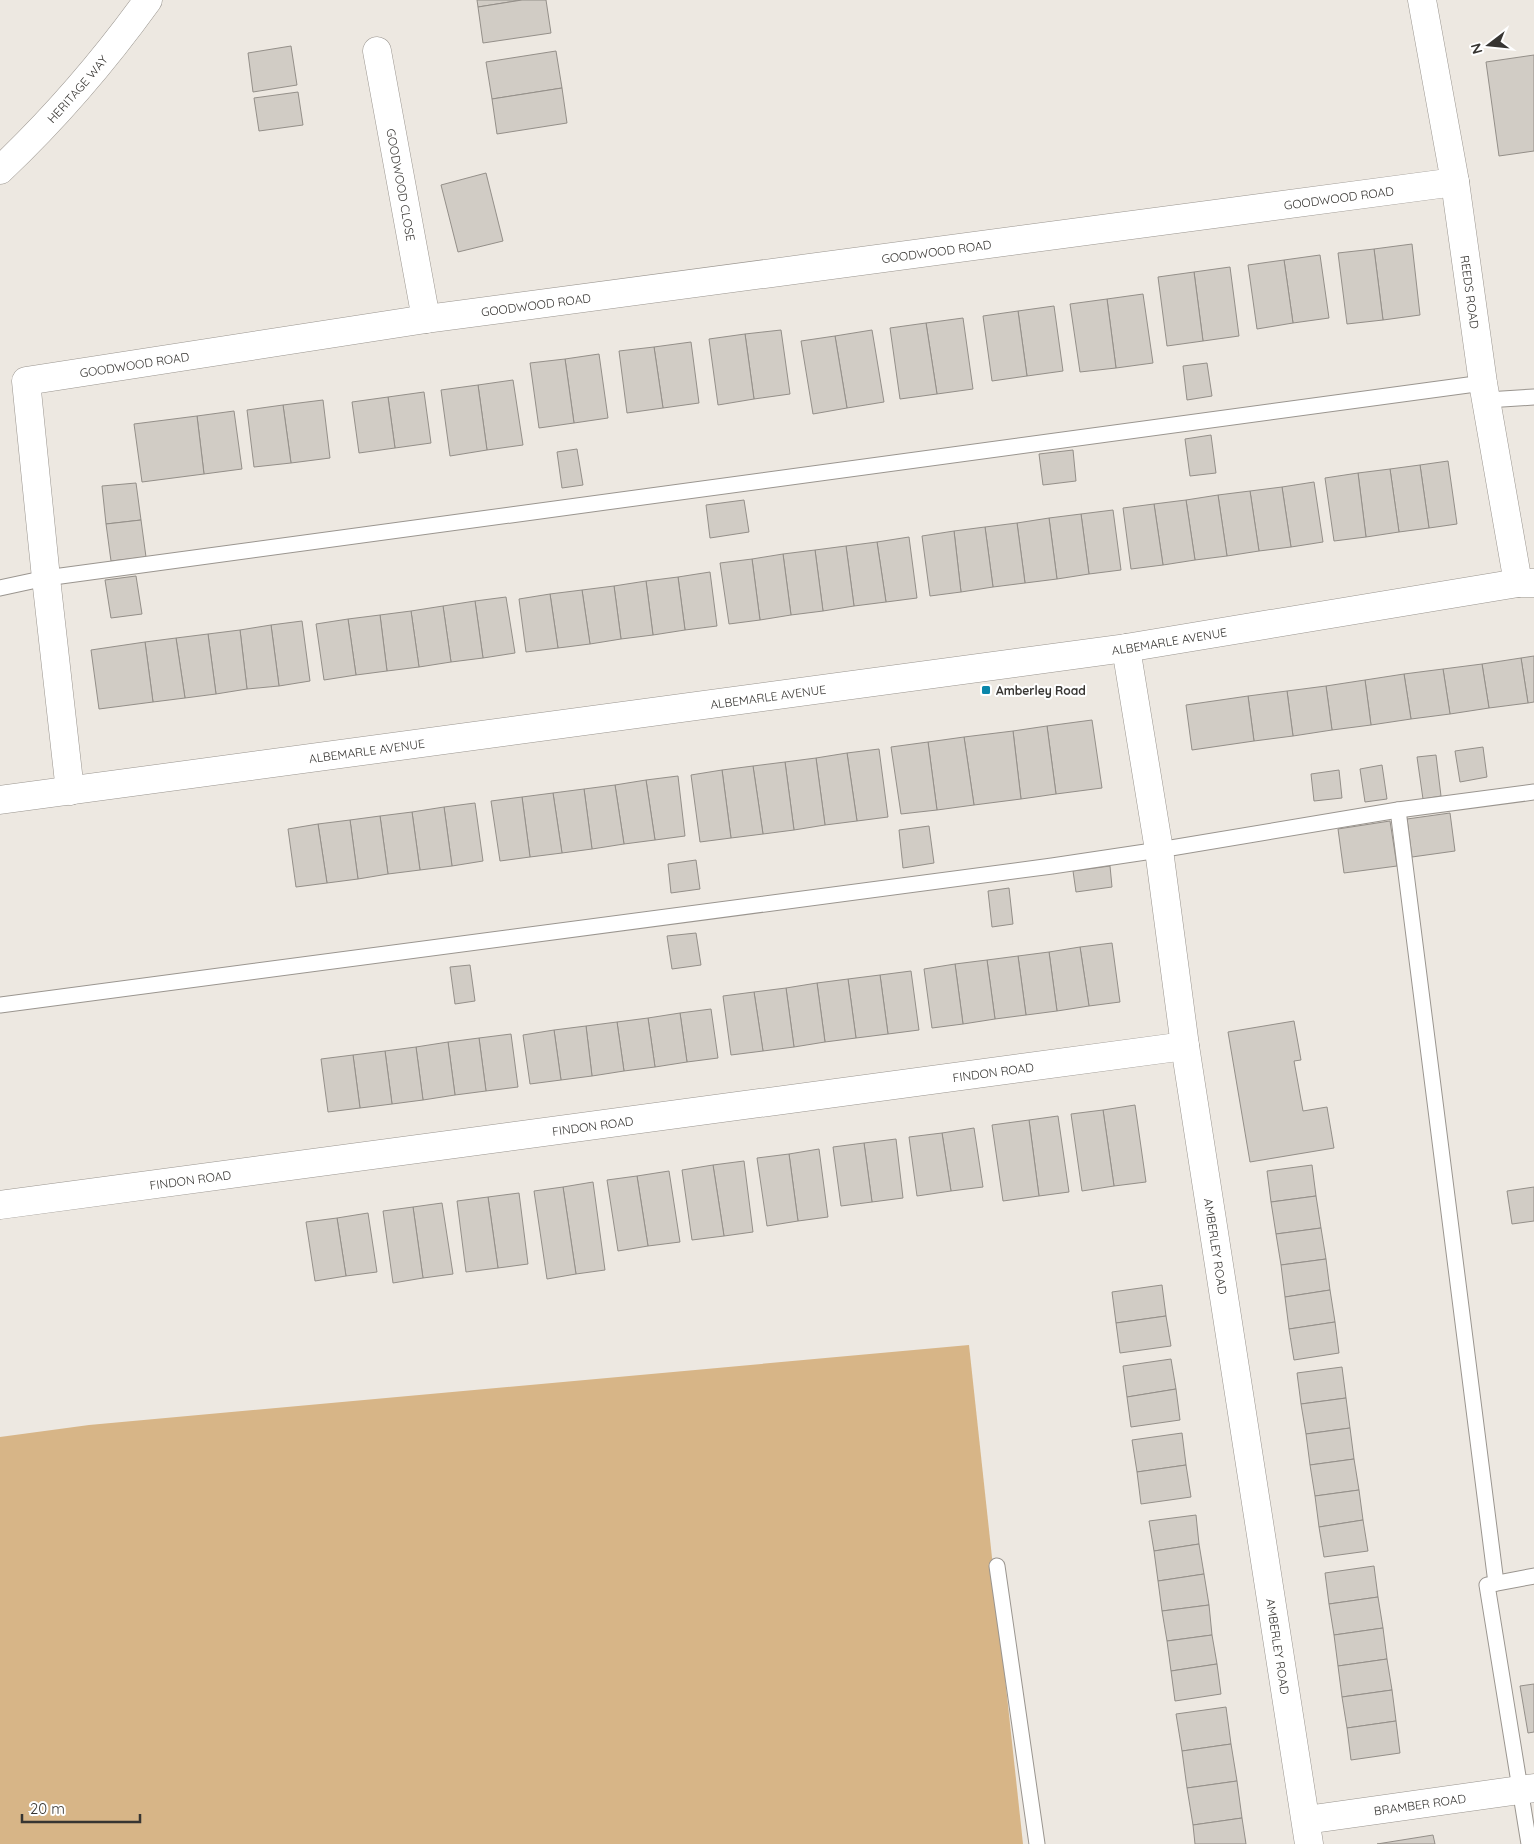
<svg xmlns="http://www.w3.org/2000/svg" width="1534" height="1844" font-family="Quicksand,sans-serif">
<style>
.green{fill:#d7b587}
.building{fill:#d1ccc5;stroke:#948f89}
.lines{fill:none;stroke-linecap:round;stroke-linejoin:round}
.service-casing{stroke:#9a958f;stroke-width:17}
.minor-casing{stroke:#9a958f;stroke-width:29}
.service{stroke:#fff;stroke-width:15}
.minor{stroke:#fff;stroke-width:28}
.poi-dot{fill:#0a86aa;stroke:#fff;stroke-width:2}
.labels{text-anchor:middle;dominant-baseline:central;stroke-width:4;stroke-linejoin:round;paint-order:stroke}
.street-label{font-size:12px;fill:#373532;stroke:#fff}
.poi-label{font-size:12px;font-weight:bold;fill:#373532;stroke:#fff;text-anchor:start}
</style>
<rect width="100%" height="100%" fill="#ede8e1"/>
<path class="green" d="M969,1345L1023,1844H0V1437L89,1425Z"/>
<g class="building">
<path d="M477,0H522L478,7Z"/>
<path d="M522,0H546L551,33L483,43L478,7Z"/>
<path d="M291,46L297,85L253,92L248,53Z"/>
<path d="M556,51L562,88L492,99L486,62Z"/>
<path d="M1534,55V151L1499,156L1486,62Z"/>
<path d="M562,88L567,123L497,134L492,99Z"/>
<path d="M298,92L303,125L259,131L254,98Z"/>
<path d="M486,173L503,241L458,252L441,185Z"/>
<path d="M1412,244L1420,315L1383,320L1374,249Z"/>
<path d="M1374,249L1383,320L1347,324L1338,253Z"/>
<path d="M1320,255L1329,318L1293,323L1284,260Z"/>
<path d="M1284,260L1293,323L1257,329L1248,265Z"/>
<path d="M1230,267L1239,336L1203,341L1194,272Z"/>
<path d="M1194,272L1203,341L1167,346L1158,277Z"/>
<path d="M1143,294L1153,363L1116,368L1107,299Z"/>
<path d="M1107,299L1116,368L1080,372L1070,304Z"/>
<path d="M1054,306L1063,371L1027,376L1018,311Z"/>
<path d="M1018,311L1027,376L992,381L983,316Z"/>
<path d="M963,318L973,389L937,394L926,323Z"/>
<path d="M926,323L937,394L900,399L890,328Z"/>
<path d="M781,330L790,394L754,399L745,334Z"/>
<path d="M872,330L884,402L847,408L835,336Z"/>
<path d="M745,334L754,399L718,405L709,339Z"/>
<path d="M835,336L847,408L813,414L801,341Z"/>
<path d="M691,342L699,403L663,408L654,347Z"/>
<path d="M654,347L663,408L627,413L619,351Z"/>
<path d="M599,354L608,418L574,423L565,359Z"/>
<path d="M565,359L574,423L539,428L530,363Z"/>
<path d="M1207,363L1212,396L1187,400L1183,366Z"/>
<path d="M513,380L523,445L487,450L478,385Z"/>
<path d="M478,385L487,450L450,456L441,390Z"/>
<path d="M424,392L431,443L395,448L388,397Z"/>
<path d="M388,397L395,448L359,453L352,402Z"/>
<path d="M323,400L330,458L291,463L283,405Z"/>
<path d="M283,405L291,463L254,467L247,410Z"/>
<path d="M234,411L242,469L204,474L197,416Z"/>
<path d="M197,416L204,474L142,482L134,424Z"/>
<path d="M1211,435L1216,473L1190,476L1185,439Z"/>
<path d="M577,449L583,485L562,488L557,452Z"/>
<path d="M1073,450L1076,481L1043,485L1039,454Z"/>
<path d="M1448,461L1457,524L1429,528L1420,465Z"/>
<path d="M1420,465L1429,528L1399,532L1390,469Z"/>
<path d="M1390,469L1399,532L1366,537L1358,473Z"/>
<path d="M1358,473L1366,537L1334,541L1325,478Z"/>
<path d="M1314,482L1323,542L1291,547L1282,487Z"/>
<path d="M136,483L141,520L106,524L102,486Z"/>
<path d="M1282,487L1291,547L1259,551L1250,491Z"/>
<path d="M1250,491L1259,551L1227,556L1218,495Z"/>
<path d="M1218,495L1227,556L1195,560L1186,500Z"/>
<path d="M744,500L749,532L710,538L706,505Z"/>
<path d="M1186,500L1195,560L1163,565L1154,504Z"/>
<path d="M1154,504L1163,565L1131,569L1123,508Z"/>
<path d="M1113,510L1121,570L1089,574L1081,514Z"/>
<path d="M1081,514L1089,574L1057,579L1049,518Z"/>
<path d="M1049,518L1057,579L1025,583L1017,523Z"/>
<path d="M141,520L146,557L111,561L106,524Z"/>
<path d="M1017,523L1025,583L993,587L985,527Z"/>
<path d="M985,527L993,587L961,592L954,531Z"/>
<path d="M954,531L961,592L930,596L922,536Z"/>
<path d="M909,537L917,598L886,602L877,542Z"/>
<path d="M877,542L886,602L854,606L846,546Z"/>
<path d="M846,546L854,606L823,611L815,550Z"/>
<path d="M815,550L823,611L791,615L783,554Z"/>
<path d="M783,554L791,615L760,620L752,559Z"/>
<path d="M752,559L760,620L729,624L720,563Z"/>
<path d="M710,572L717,626L685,630L678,577Z"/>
<path d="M136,576L142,614L111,618L105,580Z"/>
<path d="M678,577L685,630L653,635L646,581Z"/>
<path d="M646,581L653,635L621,639L614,586Z"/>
<path d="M614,586L621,639L590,644L582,590Z"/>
<path d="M582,590L590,644L558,648L550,594Z"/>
<path d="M550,594L558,648L526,652L519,599Z"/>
<path d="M506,597L515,653L483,658L475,601Z"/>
<path d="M475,601L483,658L451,662L443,606Z"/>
<path d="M443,606L451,662L419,667L411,611Z"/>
<path d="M411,611L419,667L387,671L380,615Z"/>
<path d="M380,615L387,671L356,675L348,619Z"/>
<path d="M348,619L356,675L324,680L316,624Z"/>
<path d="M302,621L310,681L279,686L271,625Z"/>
<path d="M271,625L279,686L247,689L240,630Z"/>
<path d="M240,630L247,689L216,694L208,634Z"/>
<path d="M208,634L216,694L185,698L176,638Z"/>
<path d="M176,638L185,698L153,702L145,642Z"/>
<path d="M145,642L153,702L99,709L91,650Z"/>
<path d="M1534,656V702L1528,703L1521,658Z"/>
<path d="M1521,658L1528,703L1489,708L1482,664Z"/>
<path d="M1482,664L1489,708L1450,714L1443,669Z"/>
<path d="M1443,669L1450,714L1411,719L1404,674Z"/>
<path d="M1404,674L1411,719L1371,725L1365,680Z"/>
<path d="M1365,680L1371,725L1332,730L1326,686Z"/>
<path d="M1326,686L1332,730L1293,736L1287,691Z"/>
<path d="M1287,691L1293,736L1254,741L1248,696Z"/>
<path d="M1248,696L1254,741L1192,750L1186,705Z"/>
<path d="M1092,720L1102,788L1056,794L1047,726Z"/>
<path d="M1047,726L1056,794L1021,799L1013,731Z"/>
<path d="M1013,731L1021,799L974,805L964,737Z"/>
<path d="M964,737L974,805L937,810L928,742Z"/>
<path d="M928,742L937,810L901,814L891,747Z"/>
<path d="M1483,747L1487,777L1460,782L1455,751Z"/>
<path d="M879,749L888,817L857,821L847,753Z"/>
<path d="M847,753L857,821L825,825L816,758Z"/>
<path d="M1436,755L1441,796L1423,799L1417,757Z"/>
<path d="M816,758L825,825L794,830L785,762Z"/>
<path d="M785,762L794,830L763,834L753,766Z"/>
<path d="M1382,765L1387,799L1365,802L1360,769Z"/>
<path d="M753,766L763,834L731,838L722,770Z"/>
<path d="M722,770L731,838L700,842L691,775Z"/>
<path d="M1339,770L1342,798L1314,801L1311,774Z"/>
<path d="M678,776L685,836L655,840L646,780Z"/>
<path d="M646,780L655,840L624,844L615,785Z"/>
<path d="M615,785L624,844L592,849L584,789Z"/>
<path d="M584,789L592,849L562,853L553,793Z"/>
<path d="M553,793L562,853L530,857L522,797Z"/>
<path d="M522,797L530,857L500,861L491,801Z"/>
<path d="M475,803L483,861L452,866L444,807Z"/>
<path d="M444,807L452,866L420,870L412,812Z"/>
<path d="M412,812L420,870L388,874L380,816Z"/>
<path d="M1450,813L1455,851L1412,857L1407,819Z"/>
<path d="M380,816L388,874L358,879L350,820Z"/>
<path d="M350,820L358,879L327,883L318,824Z"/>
<path d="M1390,821L1397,866L1344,873L1338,829Z"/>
<path d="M318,824L327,883L296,887L288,829Z"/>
<path d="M929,826L934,863L903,868L899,830Z"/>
<path d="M696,860L700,889L671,893L668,864Z"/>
<path d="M1110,866L1112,887L1076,892L1073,871Z"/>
<path d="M1009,888L1013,924L992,927L988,891Z"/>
<path d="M696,933L701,965L672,969L667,936Z"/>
<path d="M1112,943L1120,1002L1089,1006L1080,947Z"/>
<path d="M1080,947L1089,1006L1057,1011L1049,952Z"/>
<path d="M1049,952L1057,1011L1026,1015L1018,956Z"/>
<path d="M1018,956L1026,1015L995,1019L987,960Z"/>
<path d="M987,960L995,1019L963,1024L955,964Z"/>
<path d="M955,964L963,1024L932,1028L924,969Z"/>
<path d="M470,965L475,1001L455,1004L450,967Z"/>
<path d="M911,971L919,1030L888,1034L880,975Z"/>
<path d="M880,975L888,1034L856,1038L848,979Z"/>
<path d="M848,979L856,1038L825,1042L817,983Z"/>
<path d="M817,983L825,1042L794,1047L786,988Z"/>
<path d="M786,988L794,1047L763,1051L754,992Z"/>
<path d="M754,992L763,1051L731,1055L723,996Z"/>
<path d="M711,1009L718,1058L687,1062L680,1013Z"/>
<path d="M680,1013L687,1062L655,1067L648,1018Z"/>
<path d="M648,1018L655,1067L624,1071L617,1022Z"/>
<path d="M1294,1021L1301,1060L1294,1061L1303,1111L1327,1107L1334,1148L1250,1162L1228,1032Z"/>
<path d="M617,1022L624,1071L592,1076L586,1026Z"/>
<path d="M586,1026L592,1076L561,1080L554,1030Z"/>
<path d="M554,1030L561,1080L530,1084L523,1035Z"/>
<path d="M511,1034L518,1087L486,1091L479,1038Z"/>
<path d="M479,1038L486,1091L455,1095L448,1042Z"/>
<path d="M448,1042L455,1095L423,1100L416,1047Z"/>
<path d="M416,1047L423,1100L392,1104L385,1051Z"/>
<path d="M385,1051L392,1104L360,1108L353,1055Z"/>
<path d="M353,1055L360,1108L328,1112L321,1059Z"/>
<path d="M1135,1105L1146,1182L1114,1186L1103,1110Z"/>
<path d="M1103,1110L1114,1186L1082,1191L1071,1114Z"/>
<path d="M1058,1116L1069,1192L1039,1196L1029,1120Z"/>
<path d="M1029,1120L1039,1196L1003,1201L992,1125Z"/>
<path d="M974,1128L983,1187L951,1191L942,1133Z"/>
<path d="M942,1133L951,1191L917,1196L909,1137Z"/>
<path d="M896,1139L903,1198L872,1202L864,1143Z"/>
<path d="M864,1143L872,1202L841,1206L833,1147Z"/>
<path d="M819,1149L828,1217L798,1221L789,1154Z"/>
<path d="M789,1154L798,1221L767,1226L757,1158Z"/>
<path d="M744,1161L753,1232L724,1236L713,1165Z"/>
<path d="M713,1165L724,1236L692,1240L682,1170Z"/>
<path d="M1312,1165L1316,1196L1271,1202L1267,1171Z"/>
<path d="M669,1171L680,1242L648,1246L637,1176Z"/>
<path d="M637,1176L648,1246L618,1251L607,1180Z"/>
<path d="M593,1182L605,1270L576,1274L563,1187Z"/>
<path d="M563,1187L576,1274L547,1279L534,1191Z"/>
<path d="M1534,1187V1221L1512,1224L1507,1191Z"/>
<path d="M519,1193L528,1264L498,1268L488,1197Z"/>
<path d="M1316,1196L1321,1228L1276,1234L1271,1202Z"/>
<path d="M488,1197L498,1268L466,1272L457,1201Z"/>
<path d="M442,1203L453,1274L423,1278L413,1207Z"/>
<path d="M413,1207L423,1278L393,1283L383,1211Z"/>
<path d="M368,1213L377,1272L346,1276L337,1218Z"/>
<path d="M337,1218L346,1276L315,1281L306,1222Z"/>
<path d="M1321,1228L1326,1259L1281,1265L1276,1234Z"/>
<path d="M1326,1259L1330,1290L1285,1297L1281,1265Z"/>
<path d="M1162,1285L1166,1316L1116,1323L1112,1292Z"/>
<path d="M1330,1290L1335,1322L1289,1329L1285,1297Z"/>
<path d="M1166,1316L1171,1346L1120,1353L1116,1323Z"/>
<path d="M1335,1322L1339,1353L1294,1360L1289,1329Z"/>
<path d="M1171,1359L1176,1389L1127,1397L1123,1366Z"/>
<path d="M1342,1367L1346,1398L1301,1404L1297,1373Z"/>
<path d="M1176,1389L1180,1420L1131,1427L1127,1397Z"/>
<path d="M1346,1398L1350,1428L1306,1434L1301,1404Z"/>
<path d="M1350,1428L1354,1459L1310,1465L1306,1434Z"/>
<path d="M1182,1433L1186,1465L1137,1472L1132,1440Z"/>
<path d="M1354,1459L1359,1490L1315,1496L1310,1465Z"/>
<path d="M1186,1465L1191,1497L1141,1504L1137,1472Z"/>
<path d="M1359,1490L1363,1520L1319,1527L1315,1496Z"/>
<path d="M1196,1515L1199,1544L1154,1551L1149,1521Z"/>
<path d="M1363,1520L1368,1551L1324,1557L1319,1527Z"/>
<path d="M1199,1544L1204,1574L1158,1581L1154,1551Z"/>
<path d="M1374,1566L1378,1597L1329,1604L1325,1573Z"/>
<path d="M1204,1574L1209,1605L1162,1611L1158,1581Z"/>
<path d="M1378,1597L1383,1628L1334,1635L1329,1604Z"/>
<path d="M1209,1605L1212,1635L1167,1641L1162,1611Z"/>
<path d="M1383,1628L1387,1659L1338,1666L1334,1635Z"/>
<path d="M1212,1635L1217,1664L1171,1671L1167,1641Z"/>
<path d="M1387,1659L1392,1690L1342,1697L1338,1666Z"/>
<path d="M1217,1664L1221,1694L1175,1701L1171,1671Z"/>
<path d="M1534,1684V1732L1528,1733L1520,1686Z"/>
<path d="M1392,1690L1396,1721L1347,1728L1342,1697Z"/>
<path d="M1226,1707L1231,1744L1182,1751L1176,1714Z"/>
<path d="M1396,1721L1400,1753L1351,1760L1347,1728Z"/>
<path d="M1231,1744L1237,1781L1187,1788L1182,1751Z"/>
<path d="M1237,1781L1242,1818L1193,1825L1187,1788Z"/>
<path d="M1242,1818L1246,1844H1195L1193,1825Z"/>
<path d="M1433,1835L1435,1844H1377Z"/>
</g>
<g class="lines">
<defs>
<g id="service">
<path d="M1487,400L1534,397"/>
<path d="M0,588L46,578L1483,383"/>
<path d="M1398,810L1496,1583"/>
<path d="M0,1005L1052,866L1159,850L1398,810L1534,792"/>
<path d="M997,1566L1037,1844"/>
<path d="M1529,1844L1487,1585L1534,1576"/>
</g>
<g id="minor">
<path id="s1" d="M1422,0L1455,182L1483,383L1518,583"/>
<path id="s2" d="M377,51L426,319"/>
<path id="s3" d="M0,170C54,119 104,61 148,0"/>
<path id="s4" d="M1126,648L1159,850L1185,1046L1309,1844"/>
<path id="s5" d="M70,791L46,578L26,381L426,319L1455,182"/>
<path id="s6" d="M0,800L1126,648L1518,583H1534"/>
<path id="s7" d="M0,1205L1185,1046"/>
<path id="s8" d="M1306,1820L1534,1788"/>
</g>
</defs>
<use href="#service" class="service-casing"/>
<use href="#minor" class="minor-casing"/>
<use href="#service" class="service"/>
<use href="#minor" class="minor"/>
</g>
<rect class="poi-dot" x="981" y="685" width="10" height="10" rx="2.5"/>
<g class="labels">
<g class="street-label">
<text stroke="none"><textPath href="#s3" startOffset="112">HERITAGE WAY</textPath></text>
<text stroke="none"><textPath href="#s2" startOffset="136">GOODWOOD CLOSE</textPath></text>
<text stroke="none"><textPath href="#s5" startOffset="1738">GOODWOOD ROAD</textPath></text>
<text stroke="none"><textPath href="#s5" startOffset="1332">GOODWOOD ROAD</textPath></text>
<text stroke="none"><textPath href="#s1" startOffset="296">REEDS ROAD</textPath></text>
<text stroke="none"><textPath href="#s5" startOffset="928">GOODWOOD ROAD</textPath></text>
<text stroke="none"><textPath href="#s5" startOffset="522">GOODWOOD ROAD</textPath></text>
<text stroke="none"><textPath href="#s6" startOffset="1180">ALBEMARLE AVENUE</textPath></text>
<text stroke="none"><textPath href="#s6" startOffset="775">ALBEMARLE AVENUE</textPath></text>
<text stroke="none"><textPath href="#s6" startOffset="370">ALBEMARLE AVENUE</textPath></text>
<text stroke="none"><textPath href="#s7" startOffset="1002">FINDON ROAD</textPath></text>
<text stroke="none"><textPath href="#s7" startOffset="598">FINDON ROAD</textPath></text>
<text stroke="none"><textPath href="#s7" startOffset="192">FINDON ROAD</textPath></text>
<text stroke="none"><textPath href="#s4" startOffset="605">AMBERLEY ROAD</textPath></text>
<text stroke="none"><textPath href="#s4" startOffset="1010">AMBERLEY ROAD</textPath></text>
<text stroke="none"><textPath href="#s8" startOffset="115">BRAMBER ROAD</textPath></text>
</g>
<g class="poi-label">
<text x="996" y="690">Amberley Road</text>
</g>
</g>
<g transform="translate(1489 45) rotate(254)" stroke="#ffffff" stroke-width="4" paint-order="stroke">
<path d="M0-4L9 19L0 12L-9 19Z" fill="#373532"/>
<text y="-8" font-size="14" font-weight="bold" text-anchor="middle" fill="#373532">N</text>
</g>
<path d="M22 1814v8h118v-8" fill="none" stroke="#373532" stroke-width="2.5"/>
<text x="30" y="1814" font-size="15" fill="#373532" stroke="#ffffff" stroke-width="4" paint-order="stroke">20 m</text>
</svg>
